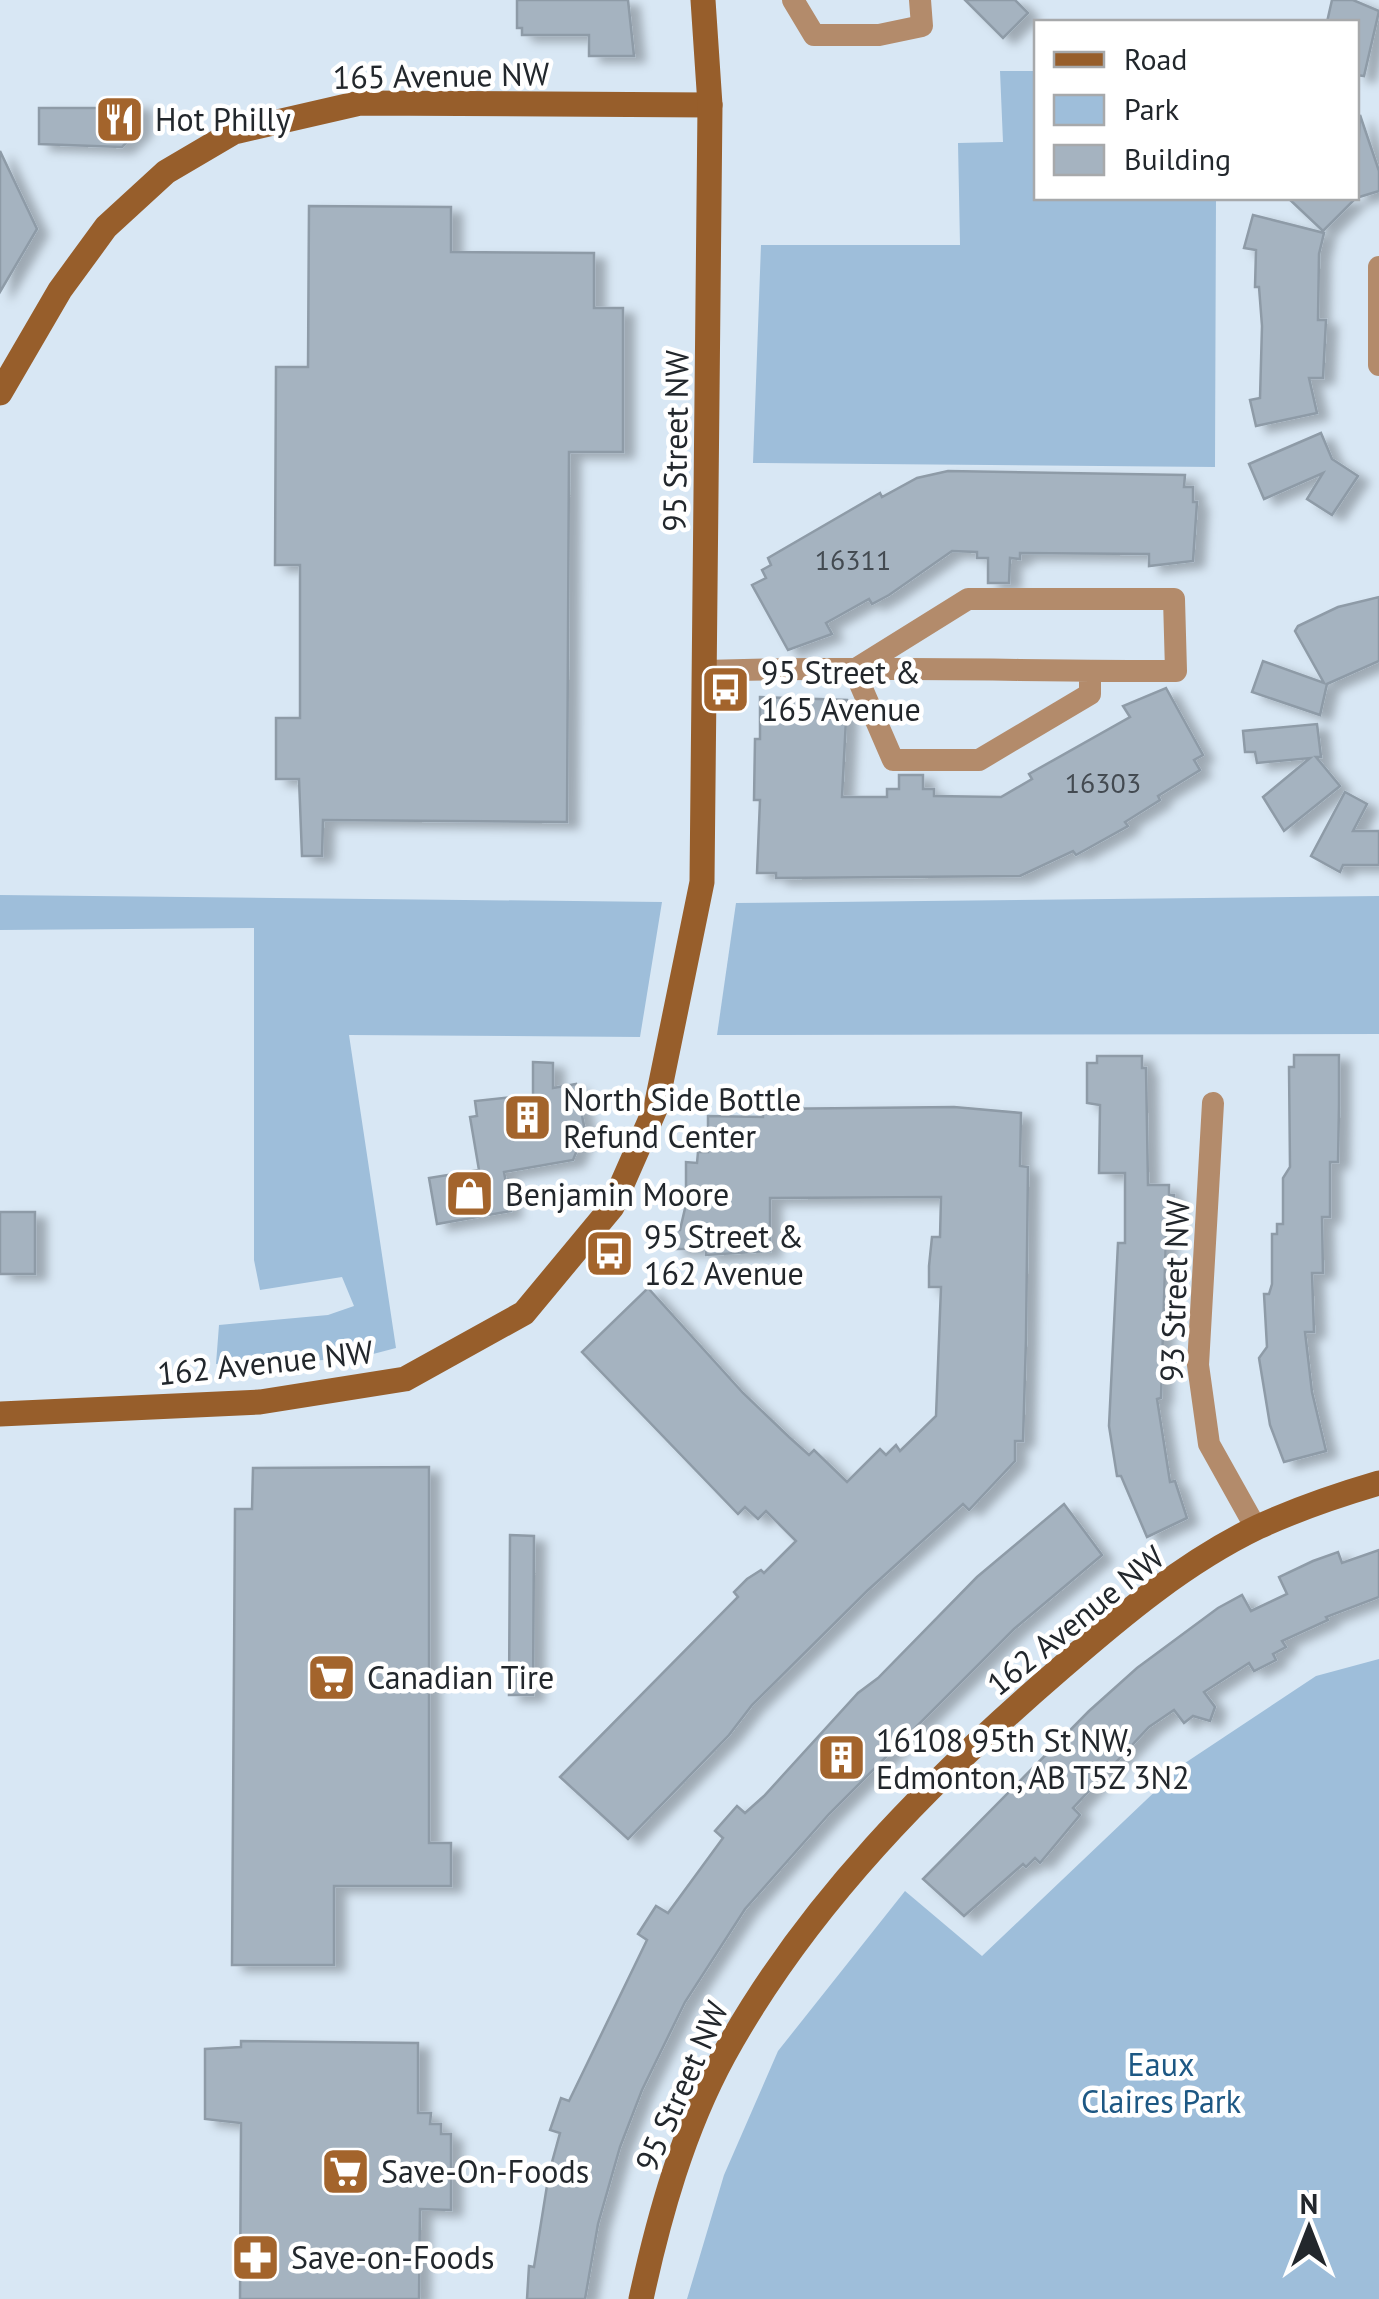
<svg xmlns="http://www.w3.org/2000/svg" width="1379" height="2299" font-family="'PT Sans',sans-serif">
<style>
.green{fill:#9ebeda}
.building{fill:#a5b3c0;stroke:#8e9ba7;stroke-width:2.5;filter:url(#shadow)}
.lines{fill:none;stroke-linecap:round;stroke-linejoin:round}
.street{stroke:#b38b6b;stroke-width:22}
.secondary{stroke:#975e2b;stroke-width:25}
.labels{text-anchor:middle;dominant-baseline:central;stroke-width:9;stroke-linejoin:round;paint-order:stroke}
.number-label{font-size:28px;fill:#434a51}
.street-label{font-size:32px;fill:#22272c;stroke:#fff}
.poi-label{font-size:32px;fill:#22272c;stroke:#fff;text-anchor:start}
.park-label{font-size:32px;fill:#1d5884;stroke:#fff}
</style>
<defs>
<filter id="shadow"><feDropShadow dx="11" dy="6" stdDeviation="5" flood-color="#0004"/></filter>
</defs>
<rect width="100%" height="100%" fill="#d8e7f4"/>
<g class="green">
<path d="M1000,71H1036V198H1216L1215,467L753,463L761,245H960L958,143L1003,142Z"/>
<path d="M0,895L662,902L640,1037L349,1035L396,1348L354,1359L216,1364L219,1325L328,1315L354,1306L342,1277L260,1290L254,1260V928L0,930Z"/>
<path d="M1379,896V1034L717,1035L736,903Z"/>
<path d="M1379,1659V2299H687L724,2175L778,2051L905,1891L982,1956L1185,1763L1316,1676Z"/>
</g>
<g class="building">
<path d="M517,0H628L634,56H589V35H522V28H517Z"/>
<path d="M965,0H1015L1028,13L1003,38Z"/>
<path d="M1332,0H1353L1379,11L1364,76L1356,75V22H1327Z"/>
<path d="M101,104H140V130L122,147L39,144V108H101Z"/>
<path d="M1360,115L1379,171V191L1356,198Z"/>
<path d="M0,151L37,229L0,292Z"/>
<path d="M1288,198H1356L1323,231Z"/>
<path d="M309,206L451,207V252L594,253V308H623V452H569L567,822L323,820L322,856H302L299,779H276V718H300V565H275L276,367H308Z"/>
<path d="M1253,215L1324,233L1319,254L1318,320H1326L1323,378H1309L1317,413L1256,426L1250,400L1260,398L1262,326L1259,287H1255L1256,250L1244,248Z"/>
<path d="M1321,433L1332,459L1358,476L1332,515L1307,499L1323,473L1264,499L1249,464Z"/>
<path d="M948,471L1185,475L1184,487H1193V502H1197L1193,561L1149,566V554L1020,553V559L1010,558L1009,583H988V558H977V552L952,551L889,595L872,604L869,599L826,623L832,634L788,650L752,585L766,578L762,570L771,565L768,558L880,493L882,497L917,478Z"/>
<path d="M1379,597V661L1327,684L1320,715L1252,692L1263,661L1324,683L1295,631L1298,626L1338,607Z"/>
<path d="M1166,688L1203,755L1194,760L1200,770L1158,796L1160,800L1125,822L1128,826L1076,855L1073,851L1020,876L776,878V873H757L760,800H754L755,739H760V697L847,700L842,797H887V789H899V775H923V789H934V796L1001,797L1032,779L1029,774L1130,717L1123,706Z"/>
<path d="M1317,724L1321,757H1316L1340,786L1284,831L1263,797L1310,758L1257,763L1255,752H1245L1243,731Z"/>
<path d="M1345,792L1367,804L1353,831H1379V865H1343L1340,872L1311,856Z"/>
<path d="M1294,1055H1339V1105L1338,1162H1330V1217H1322L1323,1273H1312L1314,1332H1305L1312,1392L1326,1451L1284,1462L1270,1425L1259,1358L1267,1347L1264,1294H1269L1272,1284V1234H1277V1224H1283V1178L1290,1167L1289,1067H1294Z"/>
<path d="M1097,1056H1142V1068H1146L1148,1185H1169V1195H1174V1224L1166,1235L1161,1398L1157,1399L1170,1482L1175,1481L1187,1518L1147,1537L1121,1476H1117L1109,1426L1118,1243H1125V1173H1099L1100,1105L1087,1103V1063H1097Z"/>
<path d="M533,1062L553,1063V1088L576,1084L585,1131L573,1160L504,1172L511,1211L437,1224L429,1178L479,1170L470,1117L477,1116L475,1101L533,1095Z"/>
<path d="M954,1107L1021,1113L1020,1166L1028,1167L1026,1339L1023,1441H1015V1461L969,1510L963,1504L867,1591L752,1705L729,1735L628,1839L560,1777L738,1597L734,1592L747,1579L761,1570L764,1573L796,1541L766,1511L758,1519L745,1507L738,1514L582,1352L648,1288L743,1393L789,1437L809,1455L814,1450L847,1482L880,1449L886,1455L896,1445L900,1451L936,1416L941,1287H929V1266L932,1237H940L941,1197L770,1198V1251L706,1255V1249H674V1230H680L686,1204V1162L697,1163L698,1152H708V1116L763,1117V1109Z"/>
<rect x="0" y="1212" width="35" height="62"/>
<path d="M429,1467V1843H451V1886H334V1965H232L235,1509H252L253,1468Z"/>
<path d="M1064,1504L1102,1555L1014,1629L829,1814L745,1909L685,2002L642,2090L620,2147L598,2224L585,2299H527L529,2266L534,2267L549,2173L560,2133L550,2130L561,2098L569,2101L647,1940L638,1934L656,1906L668,1913L723,1838L715,1831L737,1806L745,1813L764,1796L858,1693L878,1678L977,1577Z"/>
<path d="M510,1535L534,1536L533,1695H509Z"/>
<path d="M1379,1550V1597L1326,1617L1328,1620L1282,1641L1286,1647L1273,1654L1276,1660L1254,1671L1249,1663L1204,1692L1215,1707L1210,1721L1193,1716L1184,1723L1174,1710L1149,1727L1073,1808L1080,1815L1040,1863L1035,1858L1026,1867L1023,1864L964,1916L923,1879L1089,1711L1137,1668L1218,1608L1242,1595L1251,1611L1287,1594L1279,1577L1313,1561L1338,1552L1342,1563Z"/>
<path d="M241,2041L418,2043V2113H431L430,2124H441V2134H451V2210L420,2209L419,2299H240L241,2123L205,2119V2049L241,2047Z"/>
</g>
<g class="lines">
<g class="street">
<path d="M793,0L814,35H879L922,26L920,0"/>
<path d="M1379,267V365"/>
<path d="M705,671C862,666 1019,671 1176,671L1174,599H968L854,670L893,760H979L1090,694V671"/>
<path d="M1213,1103L1198,1365L1209,1444L1256,1528"/>
</g>
<g class="secondary">
<path d="M0,393L60,290L106,227L166,172L234,132L360,103L710,105"/>
<path d="M0,1414L260,1402L405,1379L524,1313L612,1207L656,1107L702,882L710,105L703,0"/>
<path d="M641,2299C659,2216 683,2130 724,2055C807,1904 931,1780 1061,1668C1121,1616 1185,1562 1258,1527C1297,1509 1338,1495 1379,1483"/>
</g>
</g>
<defs>
<symbol id="restaurant-square" viewBox="-11 -11 22 22"><rect x="-9" y="-9" width="18" height="18" rx="4" fill="#a3642c" stroke="#fff"/><path d="M-5-6h1v4h1v-4h1v4h1v-4h1v5L-1.5 .5V6h-2V.5L-5-1ZM5-6V6H3V1.5H1.5Q1.5-4 5-6Z" fill="#fff"/></symbol>
<symbol id="bus-square" viewBox="-11 -11 22 22"><rect x="-9" y="-9" width="18" height="18" rx="4" fill="#a3642c" stroke="#fff"/><path d="M-5-6H5V4H4V6H2V4H-2V6H-4V4H-5ZM-3.5-4V0h7V-4ZM-3.5 1.2v1.5H-2V1.2ZM2 1.2v1.5H3.5V1.2Z" fill="#fff"/></symbol>
<symbol id="building-square" viewBox="-11 -11 22 22"><rect x="-9" y="-9" width="18" height="18" rx="4" fill="#a3642c" stroke="#fff"/><path d="M-4-6H4V6H1V3H-1V6H-4ZM-2.5-4.3h1.7v1.8h-1.7ZM.8-4.3h1.7v1.8H.8ZM-2.5-1h1.7V.8h-1.7ZM.8-1h1.7V.8H.8Z" fill="#fff"/></symbol>
<symbol id="shop-square" viewBox="-11 -11 22 22"><rect x="-9" y="-9" width="18" height="18" rx="4" fill="#a3642c" stroke="#fff"/><path d="M-5-2.5h2.3a2.7 3.5 0 0 1 5.4 0H5L5.5 6h-11ZM-1.5-2.5h3a1.5 2.3 0 0 0-3 0Z" fill="#fff"/></symbol>
<symbol id="supermarket-square" viewBox="-11 -11 22 22"><rect x="-9" y="-9" width="18" height="18" rx="4" fill="#a3642c" stroke="#fff"/><path d="M-6-5.5h2.5l.6 2H6L4.5 2H-2.5L-4.4-4H-6ZM-1.5 3.2a1.3 1.3 0 1 0 .1 0ZM3 3.2a1.3 1.3 0 1 0 .1 0Z" fill="#fff"/></symbol>
<symbol id="pharmacy-square" viewBox="-11 -11 22 22"><rect x="-9" y="-9" width="18" height="18" rx="4" fill="#a3642c" stroke="#fff"/><path d="M-2-6h4v4h4v4h-4v4h-4v-4h-4v-4h4Z" fill="#fff"/></symbol>
</defs>
<g fill-rule="evenodd">
<use href="#restaurant-square" x="92" y="92" width="55" height="55"/>
<use href="#bus-square" x="698" y="662" width="55" height="55"/>
<use href="#building-square" x="500" y="1090" width="55" height="55"/>
<use href="#shop-square" x="442" y="1166" width="55" height="55"/>
<use href="#bus-square" x="582" y="1226" width="55" height="55"/>
<use href="#supermarket-square" x="304" y="1650" width="55" height="55"/>
<use href="#building-square" x="814" y="1730" width="55" height="55"/>
<use href="#supermarket-square" x="318" y="2144" width="55" height="55"/>
<use href="#pharmacy-square" x="228" y="2230" width="55" height="55"/>
</g>
<g class="labels">
<g class="number-label">
<text x="853" y="559">16311</text>
<text x="1103" y="782">16303</text>
</g>
<g class="street-label">
<text transform="translate(441 75) rotate(-1)">165 Avenue NW</text>
<text transform="translate(675 441) rotate(-89)">95 Street NW</text>
<text transform="translate(1174 1291) rotate(-88)">93 Street NW</text>
<text transform="translate(265 1362) rotate(-6)">162 Avenue NW</text>
<text transform="translate(1075 1620) rotate(-39)">162 Avenue NW</text>
<text transform="translate(681 2086) rotate(-66)">95 Street NW</text>
</g>
<g class="poi-label">
<text x="155" y="119">Hot Philly</text>
<text x="761" y="672">95 Street &amp;<tspan x="761" dy="37">165 Avenue</tspan></text>
<text x="563" y="1099">North Side Bottle<tspan x="563" dy="37">Refund Center</tspan></text>
<text x="505" y="1194">Benjamin Moore</text>
<text x="644" y="1236">95 Street &amp;<tspan x="644" dy="37">162 Avenue</tspan></text>
<text x="367" y="1677">Canadian Tire</text>
<text x="876" y="1740">16108 95th St NW,<tspan x="876" dy="37">Edmonton, AB T5Z 3N2</tspan></text>
<text x="381" y="2171">Save-On-Foods</text>
<text x="291" y="2257">Save-on-Foods</text>
</g>
<g class="park-label">
<text x="1161" y="2064">Eaux<tspan x="1161" dy="37">Claires Park</tspan></text>
</g>
</g>
<rect x="1034" y="20" width="325" height="180" fill="#ffffff" stroke="#a7a9ab" stroke-width="2.5"/>
<rect x="1054" y="52" width="50" height="15" fill="#975e2b" stroke="#a7a9ab" stroke-width="2.5"/>
<text x="1124" y="70" font-size="30" fill="#22272c">Road</text>
<rect x="1054" y="95" width="50" height="30" fill="#9ebeda" stroke="#a7a9ab" stroke-width="2.5"/>
<text x="1124" y="120" font-size="30" fill="#22272c">Park</text>
<rect x="1054" y="145" width="50" height="30" fill="#a5b3c0" stroke="#a7a9ab" stroke-width="2.5"/>
<text x="1124" y="170" font-size="30" fill="#22272c">Building</text>
<g transform="translate(1309 2229)" stroke="#ffffff" stroke-width="8" paint-order="stroke">
<path d="M0-8L18 38L0 25L-18 38Z" fill="#22272c"/>
<text y="-15" font-size="28" font-weight="bold" text-anchor="middle" fill="#22272c">N</text>
</g>
</svg>
